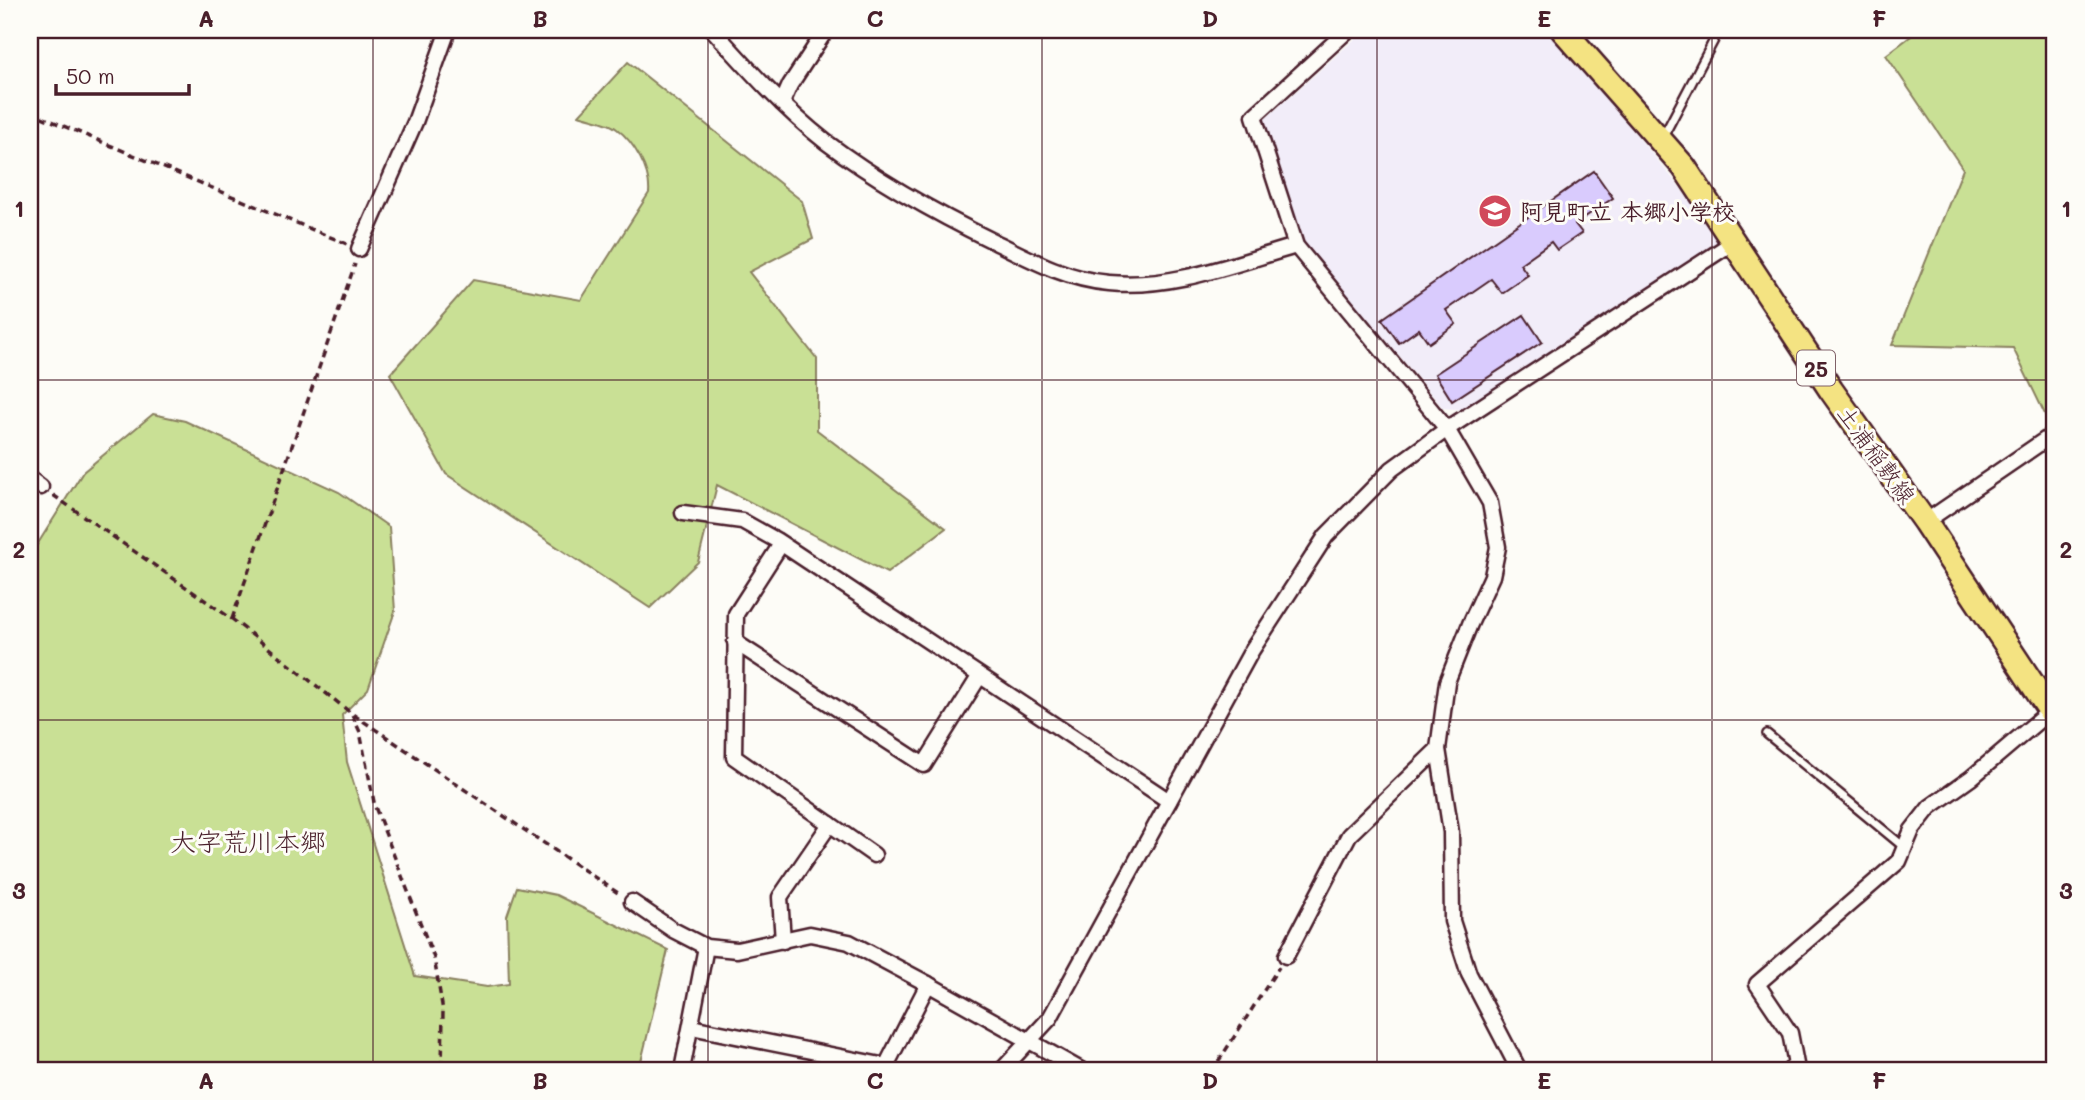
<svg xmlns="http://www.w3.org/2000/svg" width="2085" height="1100" font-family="Mali,'Klee One',sans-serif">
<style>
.built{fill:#f2edf9}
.green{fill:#c9e095;stroke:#8a8060;stroke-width:2}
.building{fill:#d9cbfd;stroke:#4a1f2b;stroke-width:2}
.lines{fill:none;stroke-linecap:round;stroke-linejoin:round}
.service-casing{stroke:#4a1f2b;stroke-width:12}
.minor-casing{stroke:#4a1f2b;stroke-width:19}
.primary-casing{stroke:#4a1f2b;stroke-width:28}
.path{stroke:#4a1f2b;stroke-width:3.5;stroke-dasharray:7 5;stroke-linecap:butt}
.service{stroke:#fdfcf7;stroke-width:7}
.minor{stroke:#fdfcf7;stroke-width:14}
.primary{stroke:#f4e382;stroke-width:23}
.grid{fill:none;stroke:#4a1f2b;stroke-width:2;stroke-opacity:0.55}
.labels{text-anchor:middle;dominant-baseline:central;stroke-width:6;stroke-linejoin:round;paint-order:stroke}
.shield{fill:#fdfcf7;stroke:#806168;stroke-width:2}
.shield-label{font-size:21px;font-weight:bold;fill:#4a1f2b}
.poi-label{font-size:23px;font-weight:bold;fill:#4a1f2b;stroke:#fdfcf7;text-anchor:start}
.street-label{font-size:23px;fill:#4a1f2b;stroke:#fdfcf7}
.quarter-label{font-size:26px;fill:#4a1f2b;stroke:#fdfcf7}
.neatline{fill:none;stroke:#4a1f2b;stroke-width:2.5}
.grid-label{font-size:23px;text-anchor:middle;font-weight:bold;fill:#4a1f2b}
</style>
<rect width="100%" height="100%" fill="#fdfcf7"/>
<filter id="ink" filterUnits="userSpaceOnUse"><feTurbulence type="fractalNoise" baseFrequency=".0143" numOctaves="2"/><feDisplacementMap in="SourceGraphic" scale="14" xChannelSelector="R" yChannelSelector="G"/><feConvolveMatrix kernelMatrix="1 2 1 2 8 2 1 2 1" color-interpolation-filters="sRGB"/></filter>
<g filter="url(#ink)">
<path class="built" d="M1365,30H1548L1675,181L1720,242L1467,410L1443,408L1303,241L1267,134L1265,119Z"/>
<g class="green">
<path d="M1919,30H2055V435L2013,348L1892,345L1963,169L1886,55Z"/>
<path d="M628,62L802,201L813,239L749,272L817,359V430L946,528L887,573L717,485L698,562L650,608L446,474L390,374L473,280L581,300L649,193C651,171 634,142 617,129C608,121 590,119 579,115Z"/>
<path d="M153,414L185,421L339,492L389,527L395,611L368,689L342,715L347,762L415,976L487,987L509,984L507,916L517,887L556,895L668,950L639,1070H30V556L83,472Z"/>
</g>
<g class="building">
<path d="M1594,171L1613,198L1575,224L1582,233L1557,250L1551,242L1520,264L1528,275L1502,293L1491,279L1446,310L1456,324L1429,343L1419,329L1399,343L1382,319Z"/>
<path d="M1524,315L1542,342L1452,401L1435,374Z"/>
</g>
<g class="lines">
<defs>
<g id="service">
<path d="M1663,137L1714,40L1716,30"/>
<path d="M1767,734L1904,847"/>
</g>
<g id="minor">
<path d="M713,30C748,69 785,110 826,142C878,181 937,214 995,242C1031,260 1069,280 1109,283C1173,289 1236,263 1296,246"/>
<path d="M1348,30L1254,116L1296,246L1447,429L1490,503L1498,547L1492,576L1470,624L1447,682L1438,749L1451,832L1452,921L1469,974L1519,1070"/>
<path d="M782,103L790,85L826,30"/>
<path d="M359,249L415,122L448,30"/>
<path d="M30,479L41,487"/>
<path d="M683,513L742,521L776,540L1169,801"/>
<path d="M1925,522L2055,433"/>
<path d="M781,544L736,614L734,757L874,855"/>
<path d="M735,642L924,765L979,677"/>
<path d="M632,902L673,930L706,947L737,950L810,934L849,942L928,984L1081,1070"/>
<path d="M783,941L780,897L830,824"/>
<path d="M1286,956L1349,835L1438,749"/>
<path d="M691,1027L886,1066"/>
<path d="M682,1070L706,947"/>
<path d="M884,1070L928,984"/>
<path d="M1002,1070L1050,1018L1252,650L1326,536L1392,469L1447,429L1732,243"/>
<path d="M1790,1070L1796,1064L1790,1033L1757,984L1899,861L1912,830L1930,807L1971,778L2050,711"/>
</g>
<path id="primary" d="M1563,30L1684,167L1831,390L1925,522L2055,718"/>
</defs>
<use href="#service" class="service-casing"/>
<use href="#minor" class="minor-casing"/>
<use href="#primary" class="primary-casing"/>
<g class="path">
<path d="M30,112L347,244"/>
<path d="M53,495L232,619L351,713L621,895"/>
<path d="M232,619L355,264"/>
<path d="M352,715L360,732L375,807L434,958L443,1011L442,1070"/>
<path d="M1210,1070L1218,1062L1279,967"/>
</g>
<use href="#service" class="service"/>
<use href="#minor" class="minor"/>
<use href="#primary" class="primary"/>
</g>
</g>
<path class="grid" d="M373,30V1070M708,30V1070M1042,30V1070M1377,30V1070M1712,30V1070M30,380H2055M30,720H2055"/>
<defs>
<symbol id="school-disc" viewBox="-11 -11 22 22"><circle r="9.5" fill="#d1495b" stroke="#fdfcf7"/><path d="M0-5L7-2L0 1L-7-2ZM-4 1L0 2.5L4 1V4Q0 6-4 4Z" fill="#fff"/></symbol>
</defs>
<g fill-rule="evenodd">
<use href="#school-disc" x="1476" y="192" width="38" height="38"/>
</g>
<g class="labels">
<rect class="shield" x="1797" y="350.5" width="38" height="35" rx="5"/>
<g class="shield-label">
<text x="1816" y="368">25</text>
</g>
<g class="poi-label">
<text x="1520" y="211">阿見町立 本郷小学校</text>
</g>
<g class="street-label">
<text transform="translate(1877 454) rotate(54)">土浦稲敷線</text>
</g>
<g class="quarter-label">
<text x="248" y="841">大字荒川本郷</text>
</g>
</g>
<rect width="2085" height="1100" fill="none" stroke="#fdfcf7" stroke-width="77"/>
<path d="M56 84v10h133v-10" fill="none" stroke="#4a1f2b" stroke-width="3.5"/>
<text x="66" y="84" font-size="21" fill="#4a1f2b" stroke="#fdfcf7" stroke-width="5" paint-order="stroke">50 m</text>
<rect x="38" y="38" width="2008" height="1024" class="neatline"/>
<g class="grid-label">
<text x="206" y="27">A</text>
<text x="540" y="27">B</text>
<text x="875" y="27">C</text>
<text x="1210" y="27">D</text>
<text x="1544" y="27">E</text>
<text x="1879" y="27">F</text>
<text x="19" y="217">1</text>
<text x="2066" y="217">1</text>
<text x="19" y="558">2</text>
<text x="2066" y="558">2</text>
<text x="19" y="899">3</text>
<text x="2066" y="899">3</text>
<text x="206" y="1089">A</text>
<text x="540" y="1089">B</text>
<text x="875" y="1089">C</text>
<text x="1210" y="1089">D</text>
<text x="1544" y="1089">E</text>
<text x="1879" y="1089">F</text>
</g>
</svg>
